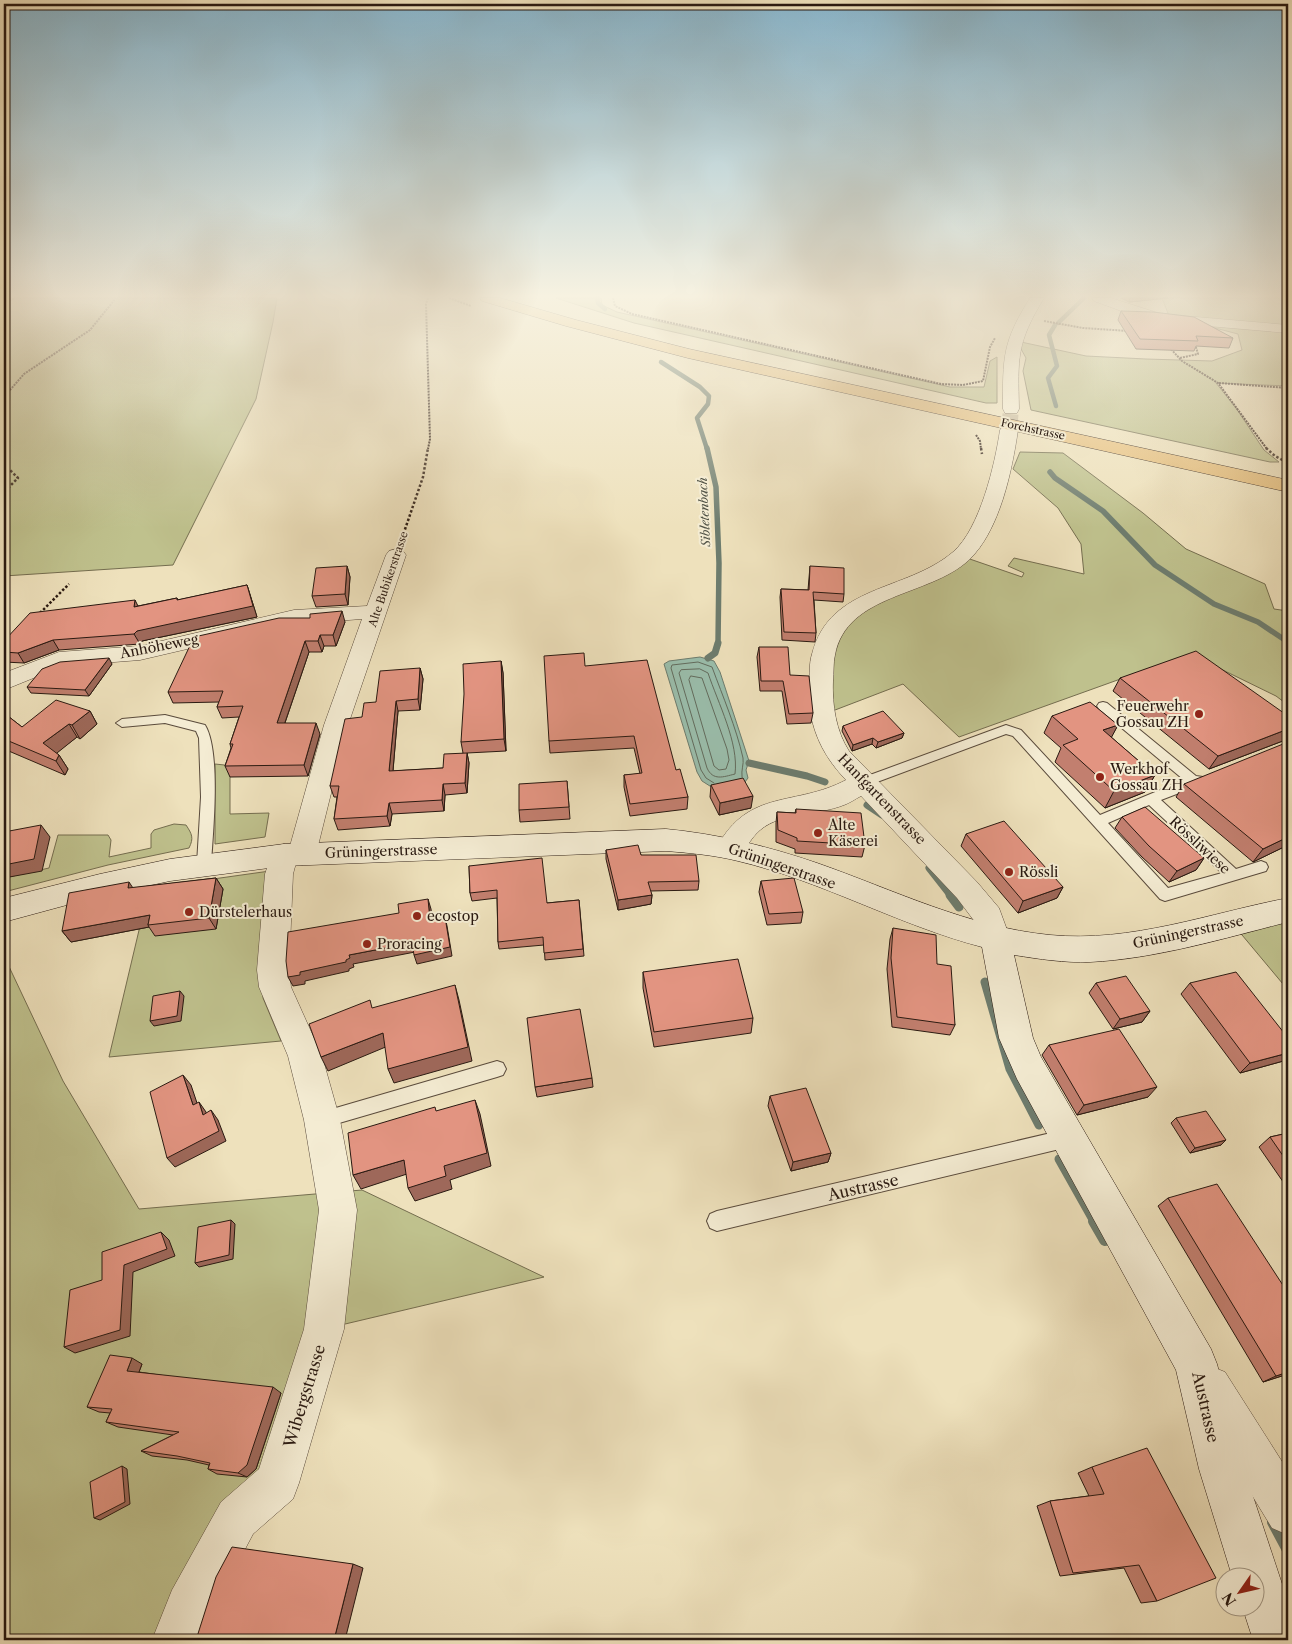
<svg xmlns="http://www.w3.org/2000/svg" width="1292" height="1644" font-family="'Libre Caslon Text',serif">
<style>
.green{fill:#bfc18d;stroke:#746d4f}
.water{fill:#9abeac;stroke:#6d7c6e}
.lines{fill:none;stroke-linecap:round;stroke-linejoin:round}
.shore{stroke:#626c5e;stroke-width:1}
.stream-far4{stroke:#6d7c6e;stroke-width:4.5}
.stream-far3{stroke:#6d7c6e;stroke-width:5.5}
.stream-far2{stroke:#6d7c6e;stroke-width:7}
.stream-far1{stroke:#6d7c6e;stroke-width:9}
.stream{stroke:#6d7c6e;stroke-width:12}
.street-tunnel{stroke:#c7b99a;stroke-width:16;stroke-dasharray:16 8;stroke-linecap:butt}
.lane-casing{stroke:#5a4b3c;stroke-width:2}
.street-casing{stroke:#5a4b3c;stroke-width:1}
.secondary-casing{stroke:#291911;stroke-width:1}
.highway-casing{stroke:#291911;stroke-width:1}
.path-far1{stroke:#291911;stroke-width:2;stroke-dasharray:2 1;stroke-linecap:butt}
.path{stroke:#291911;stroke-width:2.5;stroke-dasharray:2.5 2;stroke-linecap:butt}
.lane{fill:#f4ecd3;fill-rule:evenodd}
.street{fill:#f4ecd3;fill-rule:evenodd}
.secondary{fill:#f4ecd3;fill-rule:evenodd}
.highway{fill:#e7c07e;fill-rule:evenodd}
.wall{fill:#c27f6f;stroke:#291911}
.shaded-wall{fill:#9e685a;stroke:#291911}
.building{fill:#e29481;stroke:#291911}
.poi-dot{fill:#8f2418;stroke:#f4ecd3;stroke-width:2}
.labels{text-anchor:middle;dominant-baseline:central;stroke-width:4;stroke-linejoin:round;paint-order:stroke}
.far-street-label{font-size:11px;fill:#291911;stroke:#f4ecd3}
.far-water-label{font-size:12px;font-style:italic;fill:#515347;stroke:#f4ecd3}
.street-label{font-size:14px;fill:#291911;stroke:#f4ecd3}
.poi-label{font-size:14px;fill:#291911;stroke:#f4ecd3;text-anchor:start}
.near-street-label{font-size:16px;fill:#291911;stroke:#f4ecd3}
</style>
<rect width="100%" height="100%" fill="#eee1bc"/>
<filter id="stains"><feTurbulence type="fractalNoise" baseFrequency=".004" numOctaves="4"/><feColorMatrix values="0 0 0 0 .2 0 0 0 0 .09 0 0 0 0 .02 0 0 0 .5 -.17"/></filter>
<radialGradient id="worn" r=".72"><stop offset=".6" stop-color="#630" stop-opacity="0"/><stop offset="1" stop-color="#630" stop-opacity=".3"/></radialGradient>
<g class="green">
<path d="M4,298H277L273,322L256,399L173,565L4,576Z"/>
<path d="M556,298H601L602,305L617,312L950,387H984L990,361L997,357V403H986L634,323Z"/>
<path d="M1162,298H1288V386L1216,383L1236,408L1264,450L1279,462H1270L1031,410L1023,371L1026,358L1020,347L1021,342L1086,356L1146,359L1212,361L1242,350L1238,334L1169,316Z"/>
<path d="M1020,452L1063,453L1143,513L1186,549L1265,584L1274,609L1288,611V705L1276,696L1190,654L959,737L903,684L822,715L837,622L961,556L1022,577L1024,573L1008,566L1014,558L1084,574L1081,544L1058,508L1013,469Z"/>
<path d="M215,764L234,766L230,777V814L269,813L265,837L215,844Z"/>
<path d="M174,824L186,825C192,834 194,838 189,848L108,865L4,892V878L49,868L58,835H108L111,840L109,857L151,848V834L154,830Z"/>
<path d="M270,871L263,998L281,1041L109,1057L149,888Z"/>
<path d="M1288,910V990L1232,923Z"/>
<path d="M4,956L63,1081L139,1209L362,1190L544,1277L324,1329L277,1483L189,1607L183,1640H4Z"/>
</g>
<path class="water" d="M700,657L714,661L720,672L749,761L746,770L748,778L745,782L713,788L702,781L697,772L664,664L669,661Z"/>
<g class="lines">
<g class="shore">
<path d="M700,669L708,673C718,703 739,743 735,774C723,777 713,781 707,768L679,673L681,670Z"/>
<path d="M691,676L702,678L727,749L729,760L726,769L719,770L714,766L689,680Z"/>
<path d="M714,783L706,778L701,770L671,668L672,665L698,662L712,667C723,697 736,727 743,758C744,764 741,770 742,777"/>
</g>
<g class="stream-far4">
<path d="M597,298L598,303L605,309"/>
<path d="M1058,323L1084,298"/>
<path d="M1055,325L1049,335L1057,366L1048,378L1056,406"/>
<path d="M661,362L700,387L709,396L708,404L697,418L707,449"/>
</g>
<g class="stream-far3">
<path d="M707,448L716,487L719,563L718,644"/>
<path d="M1050,472L1055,478L1103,511L1155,565L1214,604L1258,622L1288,642"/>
</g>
<g class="stream-far2">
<path d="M708,658L715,653L718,643"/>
<path d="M749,763L807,776L825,782"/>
<path d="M867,805L882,815"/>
<path d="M929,868L951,896"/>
</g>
<g class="stream-far1">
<path d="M950,895L959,907"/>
<path d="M985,982L1010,1069L1039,1125"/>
<path d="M1059,1159L1095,1223"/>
</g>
<g class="stream">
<path d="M1094,1221L1105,1240"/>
<path d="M1273,1522L1288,1550"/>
</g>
<path class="street-tunnel" d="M1009,430L1011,409"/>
<defs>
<g id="lane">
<path d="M1103,702L1107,703L1196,776L1203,777L1205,780L1200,785L1161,800L1236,869L1261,861L1266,863L1268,867L1266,871L1165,901L1160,899L1013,736L1006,734L869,785H859L857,782L859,779L1006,725L1021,730L1100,815L1184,780L1099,709L1097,706L1099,703ZM1149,805L1222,873L1168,888L1108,823Z"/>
<path d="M165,715L205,725C221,751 213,832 211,864L209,868L204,870L199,868L197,864L201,797L199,738L196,731L165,723L122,727L116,723L122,719Z"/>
<path d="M497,1061L503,1063L506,1069L503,1075L497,1077L322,1128L316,1126L313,1120L316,1114L322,1112Z"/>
<path d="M1068,1129L1074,1132L1077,1138L1074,1144L1068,1147L717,1231L710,1228L707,1221L710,1214L717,1211Z"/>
</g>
<g id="street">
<path d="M1030,298H1044C1016,344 1018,358 1019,409L1017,413H1005L1003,409C1003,357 1002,343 1030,298Z"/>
<path d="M1092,298H1111L1161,314L1288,325V333L1161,322L1135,316L1094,301Z"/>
<path d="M1009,425L1015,426L1018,430C1012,471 1000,530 969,560C929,597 847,593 835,655C833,663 834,673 833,681C832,705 836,731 849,751L977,882L999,908L1010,938L1006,947L995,951L984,947L975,922L957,898L861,796C855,799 850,803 844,805C817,816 777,811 756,834C743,848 744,862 721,855L717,847C749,788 795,807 846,780C820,753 807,722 809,684C810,675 809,663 812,654C830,584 906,592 953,552C980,529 995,464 1000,430L1003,426Z"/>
<path d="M396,549L403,551L406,555L348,725L316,854L312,862L302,865L296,863L293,874L289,970L291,987L322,1056L340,1120L357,1210L344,1329L299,1483L293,1499L253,1534L208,1620L200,1640H152L172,1590L221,1502L259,1469L304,1329L319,1210L304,1120L288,1056L259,987L257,970L265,874L274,847L284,844L290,846L324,725L362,619L294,624L140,660L63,666L4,690V673L59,652L140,646L294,610L367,606L386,555L389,551Z"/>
<path d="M1210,1366L1225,1372L1288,1471V1535L1272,1528L1195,1402L1189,1387L1195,1372Z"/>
</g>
<path id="secondary" d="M666,829C718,834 767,846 817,863C894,890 968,927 1050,935C1131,943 1210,913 1288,898V922C1225,938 1155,959 1090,962C1065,963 1039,959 1014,955L1033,1038L1041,1057L1211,1349L1217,1364L1244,1469L1288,1602V1640H1253L1242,1606H1254V1576H1232L1199,1469L1176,1370L1017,1079L999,1038L982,947C898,925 822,881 738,861C714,855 690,853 666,851L284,866L170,881L100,896L4,922V898L100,874L170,859L284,844Z"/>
<path id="highway" d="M480,298H500L576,320L689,349L1288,480V492L688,358L566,326L482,301Z"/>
</defs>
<use href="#lane" class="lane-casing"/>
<use href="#street" class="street-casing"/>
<use href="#secondary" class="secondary-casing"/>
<use href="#highway" class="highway-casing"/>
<g class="path-far1">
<path d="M428,298L426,304L430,439L428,449"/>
<path d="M449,298L471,306"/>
<path d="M613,298L615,306L632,314L941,384L963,385L983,381L990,347L995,338"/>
<path d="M4,303L15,298"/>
<path d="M1044,321L1083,328L1129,331"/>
<path d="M1169,347L1182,361L1218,383L1267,449"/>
<path d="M1180,358L1198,354L1195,344"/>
<path d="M1219,383L1288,388"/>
<path d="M4,397L24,374L90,330L116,298"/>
<path d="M976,435L980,441L981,449"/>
</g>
<g class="path">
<path d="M981,448L982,454"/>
<path d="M1266,448L1275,456L1288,463"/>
<path d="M4,464L18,478L4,492"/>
<path d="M402,538L423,477L428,448"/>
<path d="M40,613L69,584"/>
</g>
<use href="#lane" class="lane"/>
<use href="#street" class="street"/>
<use href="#secondary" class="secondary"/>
<use href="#highway" class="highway"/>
</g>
<g class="wall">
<path d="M1121,298H1168L1129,302Z"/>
<path d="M1121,311L1233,338L1229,348L1196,346L1194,351L1136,349L1118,320Z"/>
<path d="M347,566L350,577L348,605L316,607L312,596Z"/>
<path d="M810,566L844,594L843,602L814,600L816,633L815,642L782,640L780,597L781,589L808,590Z"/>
<path d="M247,585L257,617L142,641L140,644L59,650L24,663L4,662V641L138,606L177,598L178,600Z"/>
<path d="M345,622L336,646H324L322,652H309L285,723L320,734L308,776L230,777L225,766L231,748L230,744L239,717L222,718L217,707L219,702L173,703L168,692Z"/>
<path d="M759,647L790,675L813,713L811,723L787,724L782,691H760L757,657Z"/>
<path d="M501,661L503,673L506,751L467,753L469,763L467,793L445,795L444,811L392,814L390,826L338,830L334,819L337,797H334L330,786L362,717L376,702L420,668L423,679L420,710L398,711L393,771L443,768L463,753L461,742Z"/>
<path d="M112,664L89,696L31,693L27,687Z"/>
<path d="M585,666L676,770L688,797L687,809L630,816L624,787V775L640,774L634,748L550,753L549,741Z"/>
<path d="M1120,678L1288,716V739L1209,769L1113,691Z"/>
<path d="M90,711L97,724L80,739L77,737L56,753L59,755L68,769L65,775L4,749V713L22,727Z"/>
<path d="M1052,716L1118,725L1111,737L1155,775L1145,792L1105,808L1055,762L1061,748L1044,733Z"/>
<path d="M843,726L904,733L902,738L876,748L872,744L852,751L842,731Z"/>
<path d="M567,781L570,819L520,822L519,810Z"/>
<path d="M1184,784L1288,845L1253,862L1176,797Z"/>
<path d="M711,785L751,808L719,815L710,797Z"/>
<path d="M796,809L865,845L862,857L795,853V849L776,842V823L777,812L795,813Z"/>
<path d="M1122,817L1204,858L1196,870L1169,882L1142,857L1115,828Z"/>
<path d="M966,834L1063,887L1057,898L1018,913L961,846Z"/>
<path d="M606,850L641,855L699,881L698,890L650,891L652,895L651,904L618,910L606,859Z"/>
<path d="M469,866L547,903L579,900L584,956L545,960L544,945L499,949L498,942L497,898L472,901L470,893Z"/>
<path d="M216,878L223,889L216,929L155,936L149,927L71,942L62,931L133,888Z"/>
<path d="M761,881L803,912L801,923L767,925L759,892Z"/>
<path d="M893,928L937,964L955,1025L950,1035L892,1027L887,969L890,939Z"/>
<path d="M643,972L753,1018L751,1033L654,1047L643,988Z"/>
<path d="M1096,983L1150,1011L1142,1022L1113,1029L1089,993Z"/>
<path d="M1190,983L1288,1038V1059L1287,1060L1240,1073L1181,994Z"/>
<path d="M1049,1045L1148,1097L1077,1115L1042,1055Z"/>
<path d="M592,1078L593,1087L537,1097L535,1087Z"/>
<path d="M770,1096L831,1153L828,1162L791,1171L768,1106Z"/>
<path d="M1176,1118L1226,1140L1221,1145L1190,1153L1171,1123Z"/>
<path d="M1288,1133V1189L1259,1147L1270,1137Z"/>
<path d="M1168,1198L1288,1374L1263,1382L1158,1206Z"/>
<path d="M142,1364L139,1372L281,1393L256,1469L247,1477L217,1474L208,1469L209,1465L187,1460L152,1456L141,1451L173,1435L118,1427L106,1422L110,1413L99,1412L87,1407Z"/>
<path d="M1092,1467L1157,1601L1141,1603L1124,1568L1060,1576L1037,1506L1050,1501L1089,1496L1078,1473Z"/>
</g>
<g class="shaded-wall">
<path d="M1130,298H1168L1129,302Z"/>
<path d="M347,566L350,577L348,605L345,594Z"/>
<path d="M4,585L8,592L4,598Z"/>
<path d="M247,585L257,617L142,641L140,644L134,634L137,631Z"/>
<path d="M135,600L140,610L134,607Z"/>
<path d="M342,611L345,622L336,646L333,635Z"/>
<path d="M320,635L324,646L322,652L318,641Z"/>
<path d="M53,640L59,650L24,663L18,653Z"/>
<path d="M305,641L309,652L281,734L277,723Z"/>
<path d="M109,658L112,664L89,696L85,690Z"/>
<path d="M501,661L503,673L506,751L504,739Z"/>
<path d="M420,668L423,679L420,710L418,699Z"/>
<path d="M396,701L398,711L392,782L389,771Z"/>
<path d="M90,711L97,724L80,739L72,725Z"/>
<path d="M316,723L320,734L308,776L304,765Z"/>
<path d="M69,724L77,737L52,757L43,743Z"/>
<path d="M1118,725L1109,742L1103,730Z"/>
<path d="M1288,729V739L1209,769L1218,756Z"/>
<path d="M904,733L902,738L876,748L878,742Z"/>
<path d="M873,738L872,744L852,751L853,745Z"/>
<path d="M467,753L469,763L467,793L465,783Z"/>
<path d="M59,755L68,769L65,775L56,761Z"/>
<path d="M1155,775L1145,792L1105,808L1114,791Z"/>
<path d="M443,784L445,795L444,811L442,800Z"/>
<path d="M753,796L751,808L719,815L720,803Z"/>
<path d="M389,803L392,814L390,826L387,816Z"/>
<path d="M41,825L50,837L42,871L4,878V865Z"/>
<path d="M1288,837V845L1253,862L1263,849Z"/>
<path d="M1204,858L1196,870L1169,882L1177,871Z"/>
<path d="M216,878L223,889L216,929L209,918Z"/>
<path d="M129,882L137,894L128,888Z"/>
<path d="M1063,887L1057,898L1018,913L1023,901Z"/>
<path d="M652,895L651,904L618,910V900Z"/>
<path d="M428,899L431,909L433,929L430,920Z"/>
<path d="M150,915L148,925L149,927L71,942L62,931Z"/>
<path d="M445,917L447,926L452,956L417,964L414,955Z"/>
<path d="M412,943L415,952L353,964L354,967L349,969V971L305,981V984L293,986L288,977L300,972L346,960L349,955Z"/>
<path d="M455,985L459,1000L472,1061L394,1083L388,1069Z"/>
<path d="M180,991L184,996L181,1021L154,1026L150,1021Z"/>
<path d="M1150,1011L1142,1022L1113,1029L1120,1019Z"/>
<path d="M383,1033L388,1046L328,1071L321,1057Z"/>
<path d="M1288,1053V1059L1287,1060L1240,1073L1250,1063Z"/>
<path d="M183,1075L191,1085L201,1115L193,1105Z"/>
<path d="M1157,1087L1148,1097L1077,1115L1084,1105Z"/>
<path d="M475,1100L480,1114L491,1166L450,1180L452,1189L415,1201L408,1188L444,1166Z"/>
<path d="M199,1102L206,1112L210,1125L203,1115Z"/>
<path d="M211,1110L218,1120L226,1141L175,1167L167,1158Z"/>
<path d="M1226,1140L1221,1145L1190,1153L1195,1148Z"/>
<path d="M831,1153L828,1162L791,1171L793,1162Z"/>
<path d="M404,1160L410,1173L361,1189L353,1175Z"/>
<path d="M231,1220L235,1224L233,1259L199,1267L195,1263Z"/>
<path d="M161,1232L169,1240L175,1256L133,1272L130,1336L75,1353L64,1347L124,1265Z"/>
<path d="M132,1358L142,1364L137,1377L127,1371Z"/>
<path d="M1288,1372V1374L1263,1382L1276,1376Z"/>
<path d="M273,1387L281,1393L256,1469L247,1477L238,1473Z"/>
<path d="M122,1466L127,1469L130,1504L100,1520L94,1518Z"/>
<path d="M353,1564L363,1568L345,1640H334Z"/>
</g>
<g class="building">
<path d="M1121,311L1153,312L1194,317L1233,338L1196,336L1198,341L1140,339Z"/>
<path d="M347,566L345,594L312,596L316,568Z"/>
<path d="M810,566L844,568V594L813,592L816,633L784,632L781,589L809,590Z"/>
<path d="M247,585L253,606L137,631L134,634L53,640L18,653L4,652V641L30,613L135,600L134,607L177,598V600Z"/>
<path d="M342,611L333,635H320L318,641H305L277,723H316L304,765L225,766L233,744H230L243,706L217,707L223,691L168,692L194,637L279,618H310V614Z"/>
<path d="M759,647H788L790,675L809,676L813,713L789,714L783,681H761Z"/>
<path d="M1196,651L1288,716V729L1218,756L1120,678Z"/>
<path d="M584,653L585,666L647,660L676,770L680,769L688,797L630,804L624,775L642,773L634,736L549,741L544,656Z"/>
<path d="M109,658L85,690L27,687L42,669L60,662Z"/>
<path d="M501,661L504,739L461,742L464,694L463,664Z"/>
<path d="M420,668L418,699L396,701L389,771L443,768L444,754L467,753L465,783L443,784L442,800L389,803L387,816L334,819L339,786H330L345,719L362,717L364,703L376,702L380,671Z"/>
<path d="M56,700L90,711L72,725L69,724L43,743L59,755L56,761L4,739V713L22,727Z"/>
<path d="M1090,702L1118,725L1103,730L1155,775L1114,791L1063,745L1078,739L1052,716Z"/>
<path d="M883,711L904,733L878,742L873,738L853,745L843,726Z"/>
<path d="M1288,742V837L1263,849L1184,784Z"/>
<path d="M743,778L753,796L720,803L711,785Z"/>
<path d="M567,781L569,807L519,810V784Z"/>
<path d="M1145,807L1204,858L1177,871L1149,846L1122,817Z"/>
<path d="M796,809L861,813L865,845L797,841V838L778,830L777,812L796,813Z"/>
<path d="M1004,821L1063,887L1023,901L966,834Z"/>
<path d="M41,825L34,859L4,865V832Z"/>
<path d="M638,845L641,855H696L699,881L648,882L652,895L618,900L606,850Z"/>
<path d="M542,858L547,903L579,900L583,949L544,953L543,937L498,942L497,890L470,893L469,866Z"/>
<path d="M216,878L209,918L148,925L150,915L62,931L69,893L129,882L128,888Z"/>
<path d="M794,878L803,912L769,914L761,881Z"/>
<path d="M428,899L430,920L445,917L450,947L414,955L412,943L349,955L350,958L346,960V962L300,972V975L288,977L286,961L288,932L399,913L398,904Z"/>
<path d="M893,928L936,935L937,964L951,966L955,1025L897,1017L891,958Z"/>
<path d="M738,959L753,1018L654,1032L643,972Z"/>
<path d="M1236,972L1288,1038V1053L1250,1063L1190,983Z"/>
<path d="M1126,976L1150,1011L1120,1019L1096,983Z"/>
<path d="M455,985L468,1047L388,1069L383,1033L321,1057L309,1024L370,1000L372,1008Z"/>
<path d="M180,991L177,1016L150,1021L153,996Z"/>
<path d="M580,1009L592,1078L535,1087L527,1018Z"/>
<path d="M1119,1029L1157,1087L1084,1105L1049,1045Z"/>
<path d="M183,1075L193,1105L199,1102L203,1115L211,1110L219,1131L167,1158L150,1092Z"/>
<path d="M806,1088L831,1153L793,1162L770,1096Z"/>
<path d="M475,1100L487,1153L444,1166L446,1176L408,1188L404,1160L353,1175L348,1133L435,1107L436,1111Z"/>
<path d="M1206,1111L1226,1140L1195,1148L1176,1118Z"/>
<path d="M1288,1133V1163L1270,1137Z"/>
<path d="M1217,1184L1288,1293V1372L1276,1376L1168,1198Z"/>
<path d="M231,1220L229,1255L195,1263L198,1227Z"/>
<path d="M161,1232L167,1249L124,1265L120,1330L64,1347L70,1290L102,1280V1252Z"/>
<path d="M110,1355L132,1358L127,1371L273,1387L247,1465L238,1473L208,1469L210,1463L177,1456L141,1451L179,1432L106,1422L112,1409L87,1407Z"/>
<path d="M1147,1448L1216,1578L1157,1601L1139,1565L1073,1573L1050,1501L1104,1494L1092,1467Z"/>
<path d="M122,1466L125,1502L94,1518L90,1482Z"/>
<path d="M232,1547L353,1564L334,1640H196L216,1577Z"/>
</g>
<linearGradient id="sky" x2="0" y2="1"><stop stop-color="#89b8d0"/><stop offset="0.56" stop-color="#f7f2e1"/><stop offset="1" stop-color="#f7f2e1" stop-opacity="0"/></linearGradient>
<rect width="1292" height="528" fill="url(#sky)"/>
<g class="poi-dot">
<circle cx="1199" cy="714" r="5"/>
<circle cx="1100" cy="777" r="5"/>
<circle cx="818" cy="833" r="5"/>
<circle cx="1009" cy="872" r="5"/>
<circle cx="189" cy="912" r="5"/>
<circle cx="417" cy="916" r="5"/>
<circle cx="367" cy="944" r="5"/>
</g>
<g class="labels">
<g class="far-street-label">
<text transform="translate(1033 429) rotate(12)">Forchstrasse</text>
<text transform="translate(388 579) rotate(-71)">Alte Bubikerstrasse</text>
</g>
<g class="far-water-label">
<text transform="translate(704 512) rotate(-93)">Sibletenbach</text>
</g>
<g class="street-label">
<text transform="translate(159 646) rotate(-11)">Anhöheweg</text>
<text transform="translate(882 799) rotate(46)">Hanfgartenstrasse</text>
<text transform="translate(1200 845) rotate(43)">Rössliwiese</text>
<text transform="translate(381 851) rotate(-2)">Grüningerstrasse</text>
<text transform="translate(782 866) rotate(19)">Grüningerstrasse</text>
<text transform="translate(1188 932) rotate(-12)">Grüningerstrasse</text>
</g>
<g class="poi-label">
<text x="1189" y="706" text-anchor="end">Feuerwehr<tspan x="1189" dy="16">Gossau ZH</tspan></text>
<text x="1110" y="769">Werkhof<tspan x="1110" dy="16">Gossau ZH</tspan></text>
<text x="828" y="825">Alte<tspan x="828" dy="16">Käserei</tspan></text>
<text x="1019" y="872">Rössli</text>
<text x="199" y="912">Dürstelerhaus</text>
<text x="427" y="916">ecostop</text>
<text x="377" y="944">Proracing</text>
</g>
<g class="near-street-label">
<text transform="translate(863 1187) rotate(-13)">Austrasse</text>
<text transform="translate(304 1396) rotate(-73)">Wibergstrasse</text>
<text transform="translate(1206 1407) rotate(77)">Austrasse</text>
</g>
</g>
<rect width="1292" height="1644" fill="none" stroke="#eee1bc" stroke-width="20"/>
<rect x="5" y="5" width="1282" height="1634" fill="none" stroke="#291911" stroke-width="2.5"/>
<rect x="10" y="10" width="1272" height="1624" fill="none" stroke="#291911"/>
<g transform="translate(1240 1592) rotate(236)"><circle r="24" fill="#f4ecd3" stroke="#a39885"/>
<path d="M0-4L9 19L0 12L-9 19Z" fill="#8f2418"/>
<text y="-8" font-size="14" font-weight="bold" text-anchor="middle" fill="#291911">N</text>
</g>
<rect width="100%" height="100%" filter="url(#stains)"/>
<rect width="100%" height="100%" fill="url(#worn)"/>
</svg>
